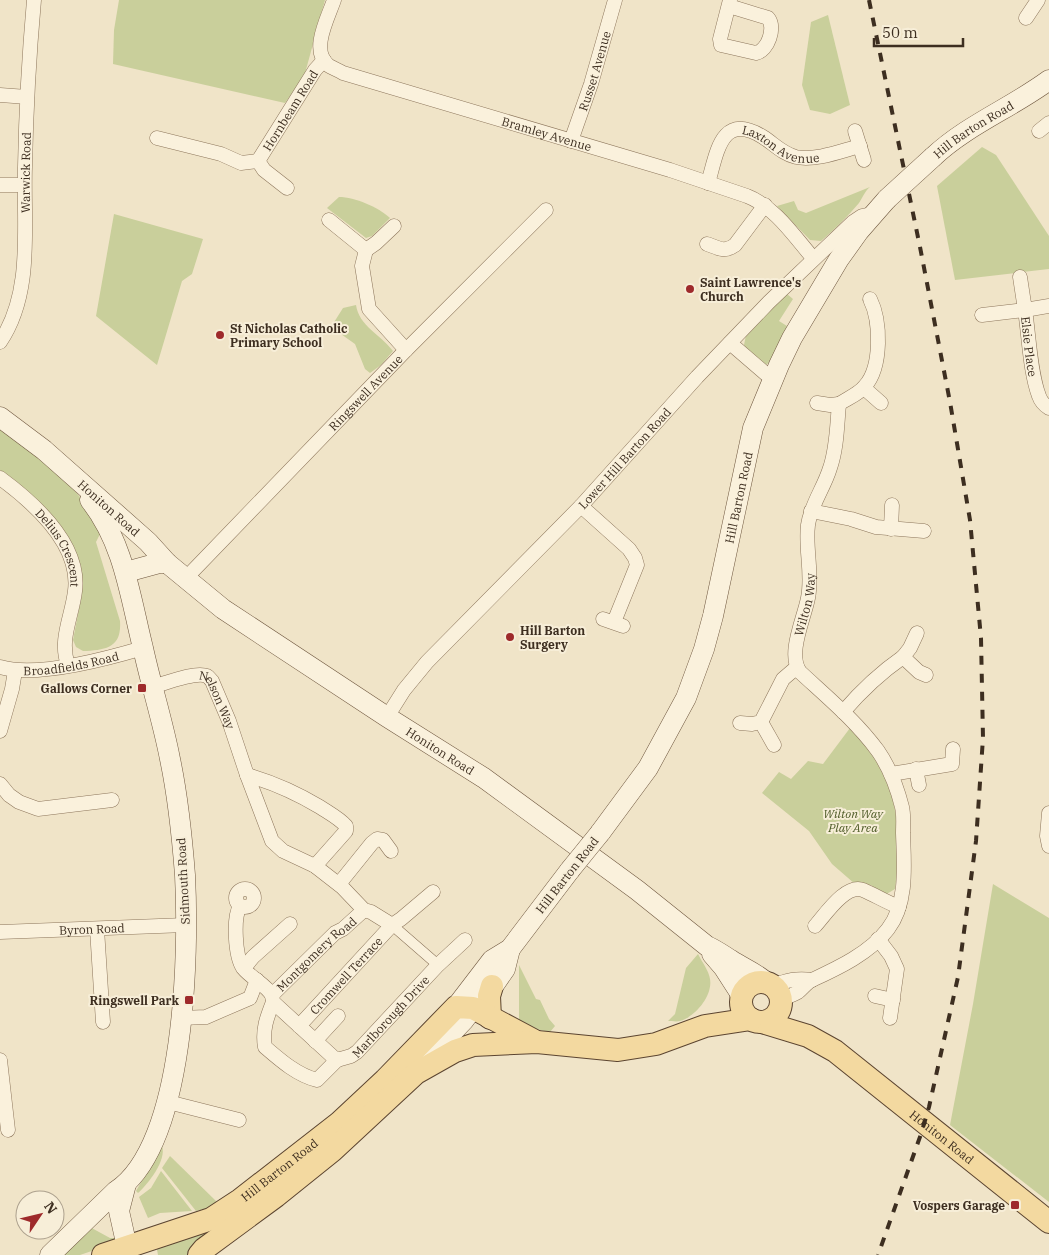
<svg xmlns="http://www.w3.org/2000/svg" width="1049" height="1255" font-family="'IBM Plex Serif',serif">
<style>
.green{fill:#c9cf9b}
.lines{fill:none;stroke-linecap:round;stroke-linejoin:round}
.pedestrian-casing{stroke:#8d765c;stroke-width:11}
.minor-casing{stroke:#8d765c;stroke-width:15}
.secondary-casing{stroke:#6f573f;stroke-width:21}
.primary-casing{stroke:#5b4430;stroke-width:24}
.pedestrian{stroke:#faf1dc;stroke-width:10}
.minor{stroke:#faf1dc;stroke-width:14}
.secondary{stroke:#faf1dc;stroke-width:20}
.primary{stroke:#f3d9a0;stroke-width:22}
.rail{stroke:#3d2e20;stroke-width:4;stroke-dasharray:9 9;stroke-linecap:butt}
.secondary-bridge-casing{stroke:#6f573f;stroke-width:21;stroke-linecap:butt}
.secondary-bridge{stroke:#faf1dc;stroke-width:20}
.poi-dot{fill:#9e2a2b;stroke:#f7eed8;stroke-width:2}
.labels{text-anchor:middle;dominant-baseline:central;stroke-width:4;stroke-linejoin:round;paint-order:stroke}
.street-label{font-size:12px;fill:#3d2e20;stroke:#f7eed8}
.poi-label{font-size:12px;font-weight:bold;fill:#3d2e20;stroke:#f7eed8;text-anchor:start}
.park-label{font-size:12px;font-style:italic;fill:#4d5a26;stroke:#f7eed8}
</style>
<rect width="100%" height="100%" fill="#f0e4c8"/>
<g class="green">
<path d="M119,0H325L304,77L285,103L113,64L114,30Z"/>
<path d="M828,15L850,105L830,114L810,110L802,85L811,22Z"/>
<path d="M982,147L996,155L1049,236V269L955,280L937,186Z"/>
<path d="M870,187C865,191 863,197 859,203C847,217 835,229 821,241L810,240L777,206L794,201L798,210L806,213Z"/>
<path d="M339,197C355,197 378,207 390,218L372,236L366,238L327,208Z"/>
<path d="M114,214L203,239L192,274L182,281L157,365L96,316Z"/>
<path d="M787,294L793,299L779,321L787,326L773,359L766,365L747,352L744,345L746,335Z"/>
<path d="M356,305C359,326 380,334 393,351L381,365L370,373L365,369L355,344L331,327L343,308Z"/>
<path d="M0,429C38,456 83,487 101,532L96,542L120,621C122,648 105,650 83,651L76,647L73,640L81,598V576L4,473L0,470Z"/>
<path d="M850,728C860,740 872,751 879,764C894,791 899,824 899,854C900,866 896,878 895,889L885,895L871,885L855,884L832,864L809,831L762,793L779,772L791,779L808,761L823,764Z"/>
<path d="M993,884L1049,918V1202L950,1125L973,1004Z"/>
<path d="M698,954C702,962 709,971 710,979C713,996 695,1017 680,1021C677,1022 671,1021 668,1021L675,1014L686,968Z"/>
<path d="M519,965L536,999L540,1000L549,1019L555,1026L550,1032L535,1029L519,1022Z"/>
<path d="M162,1146C167,1160 148,1184 138,1193L136,1191Z"/>
<path d="M170,1156L217,1202L208,1208L196,1211L162,1168Z"/>
<path d="M161,1171L192,1211L160,1213L148,1218L139,1197L151,1188Z"/>
<path d="M227,1216L187,1255H158L156,1244Z"/>
<path d="M88,1226L110,1238H116L118,1242L80,1255H56Z"/>
</g>
<g class="lines">
<defs>
<path id="pedestrian" d="M392,925L438,965"/>
<g id="minor">
<path id="s1" d="M334,0C328,18 310,50 328,65C332,68 338,70 343,73L670,170L747,196C775,207 794,236 813,258"/>
<path d="M729,6L768,18C776,27 768,51 756,53L721,45L720,39L730,0"/>
<path d="M1026,18L1038,0"/>
<path d="M0,95L27,97"/>
<path d="M855,131L864,160"/>
<path d="M1039,131L1049,123"/>
<path d="M157,138L221,154L241,163L258,161L264,170L287,188"/>
<path id="s2" d="M571,141L591,84L615,0"/>
<path id="s3" d="M258,161L315,70L324,60"/>
<path id="s4" d="M708,183C717,153 721,111 763,137C774,144 783,154 796,157C816,161 841,151 860,146"/>
<path d="M0,185H24"/>
<path d="M329,220L366,250L362,266L369,309L406,350"/>
<path d="M707,244C719,248 724,253 735,245L765,205"/>
<path d="M366,250L376,243L394,226"/>
<path d="M1020,277L1025,310L1049,306"/>
<path id="s5" d="M982,315L1025,310C1029,336 1030,372 1039,396C1041,402 1044,405 1049,408"/>
<path id="s6" d="M0,342C34,292 23,224 25,167C26,111 29,56 34,0"/>
<path d="M730,343L766,374L775,378"/>
<path d="M864,388L881,403"/>
<path d="M839,404C848,398 859,394 865,386C882,367 881,321 870,299"/>
<path id="s7" d="M0,478C34,503 81,544 75,591C72,617 59,639 68,665"/>
<path d="M581,506L629,549L635,558L637,565L614,622"/>
<path d="M811,511L851,519L876,527L924,531"/>
<path d="M891,529L892,505"/>
<path id="s8" d="M186,578L406,350L546,210"/>
<path d="M603,619L623,626"/>
<path d="M903,657L910,648L917,633"/>
<path id="s9" d="M0,667C37,678 106,659 143,648"/>
<path id="s10" d="M152,687C164,684 195,671 207,676C209,677 210,679 212,681L229,721L247,775L272,841L283,851L315,866L342,887L364,910L371,912L392,925L401,919L433,892"/>
<path d="M843,712C861,691 880,673 903,657L919,672L926,675"/>
<path id="s11" d="M387,717L404,690L427,662L581,506L697,377L769,302L853,222L862,216L872,214"/>
<path d="M761,722L774,745"/>
<path d="M740,723L752,724L761,722L783,679L797,667"/>
<path d="M0,731L12,689L15,671"/>
<path d="M916,769L919,785"/>
<path d="M891,774L952,764L953,749"/>
<path d="M247,775C275,783 295,792 320,807C329,813 339,818 346,826V831L315,866"/>
<path d="M0,784L9,795L19,802L38,809L112,800"/>
<path d="M1049,813L1047,836L1049,846"/>
<path d="M339,884L372,843L377,839L383,840L391,851"/>
<circle cx="245" cy="898" r="9"/>
<path id="s12" d="M240,906C233,918 235,956 243,968C251,978 265,984 272,995L335,933L343,929L364,910"/>
<path d="M815,926C825,915 846,883 863,890C875,895 886,902 899,907"/>
<path d="M97,929L103,1022"/>
<path id="s13" d="M0,932L186,925"/>
<path d="M878,939L891,956L897,969L890,1018"/>
<path d="M244,968L253,957L290,924"/>
<path d="M773,986C787,980 797,978 812,980"/>
<path id="s14" d="M272,995L273,1002L332,1056L337,1060L351,1056L357,1052L438,965L465,940"/>
<path d="M875,996L893,1000"/>
<path id="s15" d="M780,1000C786,997 793,995 798,992C803,988 807,982 812,980C838,968 870,953 888,929C908,903 904,864 903,833C903,825 904,815 902,807C897,787 889,767 878,751C856,721 827,697 800,672C787,654 804,619 808,598C813,574 805,549 808,525C811,504 824,488 830,468C837,448 837,425 839,404L830,405L817,403"/>
<path d="M273,1002C267,1017 262,1030 265,1047C280,1060 297,1075 317,1080L337,1060"/>
<path d="M181,1018L206,1017L250,998L257,980"/>
<path id="s16" d="M299,1026L392,925"/>
<path d="M315,1041L338,1016"/>
<path d="M0,1060L8,1130"/>
<path d="M168,1102L239,1120"/>
</g>
<g id="secondary">
<path id="s17" d="M933,157C967,125 1011,108 1049,80"/>
<path id="s18" d="M0,417L44,450L148,542L167,563L223,609L387,717L484,778L637,890L707,946C716,950 723,955 731,960C743,968 757,973 768,984"/>
<path d="M126,572L159,563H167"/>
<path id="s19" d="M600,833L648,768L686,698L704,649L713,616L753,428L779,365L792,338L839,259L859,231L887,199"/>
<path d="M712,954L724,968L742,996"/>
<path d="M456,1007L492,960L510,949L570,870"/>
<path d="M420,1068L425,1061L464,1020L473,1008L496,982L505,969L510,949"/>
<path d="M126,1184L119,1211L127,1247"/>
<path d="M50,1255L116,1191C186,1145 189,952 185,875C182,836 178,797 170,759C163,722 151,685 143,648C130,596 124,543 90,500"/>
</g>
<g id="primary">
<circle cx="761" cy="1002" r="20"/>
<path d="M490,1018L489,996L492,986"/>
<path id="s20" d="M762,1022L808,1036L835,1051L1049,1222"/>
<path id="s21" d="M103,1255L211,1219L240,1200L339,1123L385,1080L456,1007L473,1008L533,1040"/>
<path d="M199,1255L204,1249L276,1196L332,1151L416,1073L455,1051L473,1045L537,1042L618,1050L656,1044L705,1026L751,1019"/>
</g>
</defs>
<use href="#pedestrian" class="pedestrian-casing"/>
<use href="#minor" class="minor-casing"/>
<use href="#secondary" class="secondary-casing"/>
<use href="#primary" class="primary-casing"/>
<use href="#pedestrian" class="pedestrian"/>
<use href="#minor" class="minor"/>
<use href="#secondary" class="secondary"/>
<use href="#primary" class="primary"/>
<path class="rail" d="M869,0L920,247L950,402L970,520L981,638L983,738L976,841L958,977L929,1107L921,1134L878,1255"/>
<defs>
<g id="secondary-bridge">
<path d="M887,199L933,157"/>
<path d="M570,870L600,833"/>
</g>
</defs>
<use href="#secondary-bridge" class="secondary-bridge-casing"/>
<use href="#secondary-bridge" class="secondary-bridge"/>
</g>
<g class="poi-dot">
<circle cx="690" cy="289" r="5"/>
<circle cx="220" cy="335" r="5"/>
<circle cx="510" cy="637" r="5"/>
<rect x="137" y="683" width="10" height="10" rx="2.5"/>
<rect x="184" y="995" width="10" height="10" rx="2.5"/>
<rect x="1010" y="1200" width="10" height="10" rx="2.5"/>
</g>
<g class="labels">
<g class="street-label">
<text stroke="none"><textPath href="#s2" startOffset="74">Russet Avenue</textPath></text>
<text stroke="none"><textPath href="#s3" startOffset="60">Hornbeam Road</textPath></text>
<text stroke="none"><textPath href="#s17" startOffset="49">Hill Barton Road</textPath></text>
<text stroke="none"><textPath href="#s1" startOffset="299">Bramley Avenue</textPath></text>
<text stroke="none"><textPath href="#s4" startOffset="112">Laxton Avenue</textPath></text>
<text stroke="none"><textPath href="#s6" startOffset="174">Warwick Road</textPath></text>
<text stroke="none"><textPath href="#s5" startOffset="80">Elsie Place</textPath></text>
<text stroke="none"><textPath href="#s8" startOffset="258">Ringswell Avenue</textPath></text>
<text stroke="none"><textPath href="#s11" startOffset="352">Lower Hill Barton Road</textPath></text>
<text stroke="none"><textPath href="#s19" startOffset="368">Hill Barton Road</textPath></text>
<text stroke="none"><textPath href="#s18" startOffset="142">Honiton Road</textPath></text>
<text stroke="none"><textPath href="#s7" startOffset="94">Delius Crescent</textPath></text>
<text stroke="none"><textPath href="#s15" startOffset="498">Wilton Way</textPath></text>
<text stroke="none"><textPath href="#s9" startOffset="72">Broadfields Road</textPath></text>
<text stroke="none"><textPath href="#s10" startOffset="82">Nelson Way</textPath></text>
<text stroke="none"><textPath href="#s18" startOffset="554">Honiton Road</textPath></text>
<text transform="translate(567 875) rotate(-52)">Hill Barton Road</text>
<text transform="translate(183 881) rotate(-93)">Sidmouth Road</text>
<text stroke="none"><textPath href="#s13" startOffset="92">Byron Road</textPath></text>
<text stroke="none"><textPath href="#s12" startOffset="164">Montgomery Road</textPath></text>
<text stroke="none"><textPath href="#s16" startOffset="69">Cromwell Terrace</textPath></text>
<text stroke="none"><textPath href="#s14" startOffset="164">Marlborough Drive</textPath></text>
<text stroke="none"><textPath href="#s20" startOffset="216">Honiton Road</textPath></text>
<text stroke="none"><textPath href="#s21" startOffset="198">Hill Barton Road</textPath></text>
</g>
<g class="poi-label">
<text x="700" y="282">Saint Lawrence's<tspan x="700" dy="14">Church</tspan></text>
<text x="230" y="328">St Nicholas Catholic<tspan x="230" dy="14">Primary School</tspan></text>
<text x="520" y="630">Hill Barton<tspan x="520" dy="14">Surgery</tspan></text>
<text x="132" y="688" text-anchor="end">Gallows Corner</text>
<text x="179" y="1000" text-anchor="end">Ringswell Park</text>
<text x="1005" y="1205" text-anchor="end">Vospers Garage</text>
</g>
<g class="park-label">
<text x="853" y="813">Wilton Way<tspan x="853" dy="14">Play Area</tspan></text>
</g>
</g>
<g transform="translate(40 1215) rotate(55)"><circle r="24" fill="#f7eed8" stroke="#ada18e"/>
<path d="M0-4L9 19L0 12L-9 19Z" fill="#9e2a2b"/>
<text y="-8" font-size="14" font-weight="bold" text-anchor="middle" fill="#3d2e20">N</text>
</g>
<path d="M874 38v8h89v-8" fill="none" stroke="#3d2e20" stroke-width="2.5"/>
<text x="882" y="38" font-size="15" fill="#3d2e20" stroke="#f7eed8" stroke-width="4" paint-order="stroke">50 m</text>
</svg>
